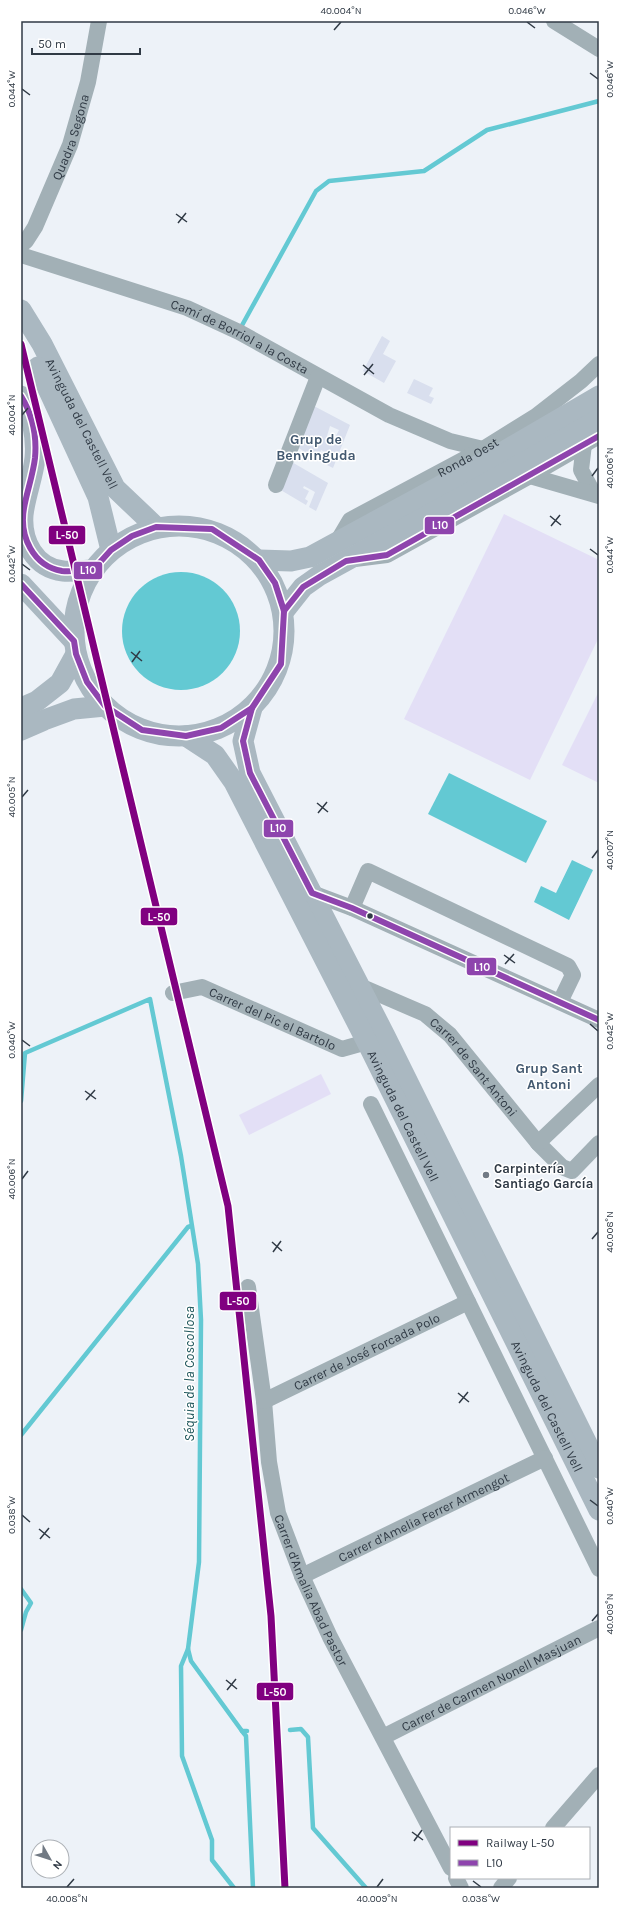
<svg xmlns="http://www.w3.org/2000/svg" width="620" height="1909" font-family="Karla,sans-serif">
<style>
.green{fill:#e3dff6}
.water{fill:#63c9d3}
.lines{fill:none;stroke-linecap:round;stroke-linejoin:round}
.stream{stroke:#63c9d3;stroke-width:4.5}
.building{fill:#d9dfee;fill-rule:evenodd}
.minor{stroke:#a2b0b6;stroke-width:16}
.major{stroke:#aab8c1;stroke-width:21}
.bus-1-casing{stroke:#fff;stroke-width:9}
.bus-1{stroke:#8e44ad;stroke-width:6}
.rail-1-casing{stroke:#fff;stroke-width:10}
.rail-1{stroke:#800080;stroke-width:7}
.ticks{fill:none;stroke:#303a45;stroke-width:1.5}
.bus-dot{fill:#303a45;stroke:#fff;stroke-width:1.5}
.poi-dot{fill:#727a84;stroke:#fff;stroke-width:1.5}
.labels{text-anchor:middle;dominant-baseline:central;stroke-width:3;stroke-linejoin:round;paint-order:stroke}
.street-label{font-size:13px;fill:#303a45;stroke:#fff}
.poi-label{font-size:13px;font-weight:bold;fill:#303a45;stroke:#fff;text-anchor:start}
.neighbourhood-label{font-size:14px;font-weight:bold;fill:#435970;stroke:#fff}
.water-label{font-size:14px;font-style:italic;fill:#1f565b;stroke:#fff}
.line-badge{stroke:#fff;stroke-width:1.5}
.badge-label{font-size:11px;text-anchor:middle;font-weight:bold;fill:#fff}
.neatline{fill:none;stroke:#303a45;stroke-width:1.5}
.ticks-label{font-size:10px;text-anchor:middle;fill:#303a45}
</style>
<rect width="100%" height="100%" fill="#edf2f8"/>
<g class="green">
<path d="M504,514L599,560V637L530,780L404,719Z"/>
<path d="M599,691V783L562,765Z"/>
<path d="M321,1074L331,1094L249,1135L239,1115Z"/>
</g>
<g class="water">
<circle cx="181" cy="631" r="59"/>
<path d="M449,773L547,821L526,863L428,814Z"/>
<path d="M572,860L593,870L569,920L534,902L541,886L556,893Z"/>
</g>
<g class="lines">
<g class="stream">
<path d="M240,329L316,191L329,181L424,171L487,130L599,101"/>
<path d="M21,1101L25,1053L150,999L181,1156L198,1264L201,1320L199,1562L188,1649L191,1661L242,1731H247"/>
<path d="M21,1435L188,1227L191,1226"/>
<path d="M21,1589L31,1603L26,1612L21,1630"/>
<path d="M188,1649L181,1666L182,1756L212,1840V1860L234,1888"/>
<path d="M290,1730L301,1729L308,1737L313,1828L366,1888"/>
<path d="M242,1731L246,1736L253,1888"/>
</g>
</g>
<g class="building">
<path d="M382,336L390,341L383,354L396,361L384,383L363,371Z"/>
<path d="M414,379L433,388L429,396L434,398L431,404L407,393Z"/>
<path d="M312,405L350,425L333,468L327,465L331,455L321,450L318,457L314,454L312,456L295,446ZM330,426L339,430L334,440L327,436Z"/>
<path d="M290,461L328,483L316,511L309,507L315,492L304,486L303,488L309,491L305,499L308,501L306,505L279,489Z"/>
</g>
<g class="lines">
<g class="minor">
<path d="M554,21L599,49"/>
<path id="s1" d="M21,245L26,241L35,227L70,145L88,82L99,21"/>
<path id="s2" d="M21,255L187,308L239,332L389,415L450,441L483,449"/>
<path d="M584,444L581,470L594,494"/>
<path d="M530,476L599,496"/>
<path d="M276,485L318,377"/>
<path id="s3" d="M337,542L350,520L483,449L536,416L581,381L599,364"/>
<path d="M355,559L387,555L530,476L599,436"/>
<path d="M312,893L352,908L599,1020"/>
<path d="M352,908L368,871L568,966L573,975L560,1002"/>
<path id="s4" d="M360,986L425,1014L450,1035L538,1143L562,1167L572,1171L599,1143"/>
<path id="s5" d="M173,993L202,987L342,1049L367,1042"/>
<path d="M371,1104L599,1569"/>
<path d="M538,1143L599,1085"/>
<path id="s6" d="M248,1287L264,1401L269,1462L278,1513L302,1576L330,1637L451,1868"/>
<path id="s7" d="M264,1401L468,1302"/>
<path id="s8" d="M302,1576L545,1458"/>
<path id="s9" d="M383,1737L599,1628"/>
<path d="M553,1828L599,1775"/>
<path d="M456,1878L461,1888"/>
<path d="M501,1888L509,1878"/>
</g>
<g class="major">
<path id="s10" d="M21,310L42,344L115,488L156,527"/>
<path d="M38,367L98,497L111,550"/>
<path d="M21,396C32,412 37,438 35,458C33,477 25,496 23,515C21,541 35,568 63,571C72,572 83,570 93,570"/>
<circle cx="179" cy="631" r="105"/>
<path d="M259,560L291,561L310,557L503,452L599,396"/>
<path d="M21,584L74,641"/>
<path d="M284,611L303,587L320,575L520,465L599,419"/>
<path d="M21,708L37,701L60,683L76,654"/>
<path d="M252,708L243,741L250,773L385,1036L599,1468"/>
<path d="M21,730L44,720L74,709L105,706"/>
<path id="s11" d="M186,736L215,755L234,782L367,1042L599,1510"/>
</g>
<defs>
<g id="bus-1">
<path d="M21,396C32,414 37,436 35,458C33,475 27,491 24,508C19,536 33,566 62,571C72,572 83,570 93,570L111,550L132,536L156,527L212,529L259,560L275,583L284,611L281,664L252,708L221,728L186,736L142,730L105,706L87,682L76,654L74,641L21,584"/>
<path d="M284,611L303,587L346,561L387,555L599,436"/>
<path d="M252,708L243,741L250,773L312,893L352,908L599,1020"/>
</g>
</defs>
<use href="#bus-1" class="bus-1-casing"/>
<use href="#bus-1" class="bus-1"/>
<defs>
<path id="rail-1" d="M21,344L228,1206L271,1616L285,1888"/>
</defs>
<use href="#rail-1" class="rail-1-casing"/>
<use href="#rail-1" class="rail-1"/>
</g>
<path class="ticks" d="M527,22L535,28M334,30L341,22M590,73L598,79M22,89L30,95M176,214L187,222M178,223L186,213M363,365L374,374M364,375L373,364M22,415L28,408M592,476L598,468M550,516L561,525M551,526L560,515M590,549L598,555M22,564L30,570M131,652L142,661M132,662L140,651M22,797L28,790M317,803L328,812M318,813L327,802M592,858L598,850M504,955L515,963M505,964L514,954M590,1024L598,1031M22,1040L30,1046M85,1091L96,1099M86,1100L95,1090M22,1179L28,1171M592,1239L598,1232M272,1242L282,1251M273,1252L281,1241M458,1393L469,1402M459,1403L468,1392M590,1500L598,1506M22,1515L30,1522M39,1529L50,1538M40,1539L49,1528M592,1621L598,1614M226,1680L237,1689M227,1690L236,1679M412,1832L423,1840M414,1841L422,1830M473,1881L481,1887M67,1887L74,1879M377,1887L383,1879"/>
<circle class="bus-dot" cx="370" cy="916" r="3.5"/>
<circle class="poi-dot" cx="486" cy="1175" r="4"/>
<g class="labels">
<g class="street-label">
<text stroke="none"><textPath href="#s1" startOffset="120">Quadra Segona</textPath></text>
<text stroke="none"><textPath href="#s2" startOffset="234">Camí de Borriol a la Costa</textPath></text>
<text stroke="none"><textPath href="#s10" startOffset="129">Avinguda del Castell Vell</textPath></text>
<text stroke="none"><textPath href="#s3" startOffset="159">Ronda Oest</textPath></text>
<text stroke="none"><textPath href="#s5" startOffset="107">Carrer del Pic el Bartolo</textPath></text>
<text stroke="none"><textPath href="#s4" startOffset="143">Carrer de Sant Antoni</textPath></text>
<text stroke="none"><textPath href="#s11" startOffset="442">Avinguda del Castell Vell</textPath></text>
<text stroke="none"><textPath href="#s7" startOffset="114">Carrer de José Forcada Polo</textPath></text>
<text stroke="none"><textPath href="#s11" startOffset="766">Avinguda del Castell Vell</textPath></text>
<text stroke="none"><textPath href="#s8" startOffset="135">Carrer d'Amelia Ferrer Armengot</textPath></text>
<text stroke="none"><textPath href="#s6" startOffset="312">Carrer d'Amalia Abad Pastor</textPath></text>
<text stroke="none"><textPath href="#s9" startOffset="121">Carrer de Carmen Nonell Masjuan</textPath></text>
</g>
<g class="poi-label">
<text x="494" y="1168">Carpintería<tspan x="494" dy="15">Santiago García</tspan></text>
</g>
<g class="neighbourhood-label">
<text x="316" y="439">Grup de<tspan x="316" dy="16">Benvinguda</tspan></text>
<text x="549" y="1068">Grup Sant<tspan x="549" dy="16">Antoni</tspan></text>
</g>
<g class="water-label">
<text transform="translate(189 1374) rotate(-90)">Séquia de la Coscollosa</text>
</g>
</g>
<g class="line-badge">
<rect x="424" y="516" width="31" height="19" rx="4" fill="#8e44ad"/>
<rect x="48" y="525" width="38" height="20" rx="4" fill="#800080"/>
<rect x="73" y="561" width="30" height="19" rx="4" fill="#8e44ad"/>
<rect x="263" y="819" width="31" height="19" rx="4" fill="#8e44ad"/>
<rect x="140" y="907" width="38" height="19" rx="4" fill="#800080"/>
<rect x="466" y="957" width="31" height="19" rx="4" fill="#8e44ad"/>
<rect x="219" y="1291" width="38" height="20" rx="4" fill="#800080"/>
<rect x="256" y="1682" width="38" height="19" rx="4" fill="#800080"/>
</g>
<g class="badge-label">
<text x="440" y="529">L10</text>
<text x="67" y="539">L-50</text>
<text x="88" y="574">L10</text>
<text x="278" y="832">L10</text>
<text x="159" y="921">L-50</text>
<text x="482" y="971">L10</text>
<text x="238" y="1305">L-50</text>
<text x="275" y="1696">L-50</text>
</g>
<rect width="620" height="1909" fill="none" stroke="#ffffff" stroke-width="44"/>
<rect x="450" y="1827" width="140" height="52" fill="#ffffff" stroke="#acb0b5"/>
<rect x="458" y="1840" width="20" height="6" fill="#800080" stroke="#acb0b5"/>
<text x="486" y="1847" font-size="12" fill="#303a45">Railway L-50</text>
<rect x="458" y="1860" width="20" height="6" fill="#8e44ad" stroke="#acb0b5"/>
<text x="486" y="1867" font-size="12" fill="#303a45">L10</text>
<g transform="translate(50 1859) rotate(129)"><circle r="19" fill="#ffffff" stroke="#acb0b5"/>
<path d="M0-3L7 15L0 10L-7 15Z" fill="#727a84"/>
<text y="-6" font-size="11" font-weight="bold" text-anchor="middle" fill="#303a45">N</text>
</g>
<path d="M32 48v6h108v-6" fill="none" stroke="#303a45" stroke-width="2"/>
<text x="38" y="48" font-size="12" fill="#303a45" stroke="#ffffff" stroke-width="3" paint-order="stroke">50 m</text>
<rect x="22" y="22" width="576" height="1865" class="neatline"/>
<g class="ticks-label">
<text x="341" y="14">40.004°N</text>
<text x="527" y="14">0.046°W</text>
<text transform="translate(609 79) rotate(-90)" y="4">0.046°W</text>
<text transform="translate(11 89) rotate(-90)" y="4">0.044°W</text>
<text transform="translate(11 415) rotate(-90)" y="4">40.004°N</text>
<text transform="translate(609 468) rotate(-90)" y="4">40.006°N</text>
<text transform="translate(609 555) rotate(-90)" y="4">0.044°W</text>
<text transform="translate(11 564) rotate(-90)" y="4">0.042°W</text>
<text transform="translate(11 797) rotate(-90)" y="4">40.005°N</text>
<text transform="translate(609 850) rotate(-90)" y="4">40.007°N</text>
<text transform="translate(609 1031) rotate(-90)" y="4">0.042°W</text>
<text transform="translate(11 1040) rotate(-90)" y="4">0.040°W</text>
<text transform="translate(11 1179) rotate(-90)" y="4">40.006°N</text>
<text transform="translate(609 1232) rotate(-90)" y="4">40.008°N</text>
<text transform="translate(609 1506) rotate(-90)" y="4">0.040°W</text>
<text transform="translate(11 1515) rotate(-90)" y="4">0.038°W</text>
<text transform="translate(609 1614) rotate(-90)" y="4">40.009°N</text>
<text x="67" y="1902">40.008°N</text>
<text x="377" y="1902">40.009°N</text>
<text x="481" y="1902">0.038°W</text>
</g>
</svg>
